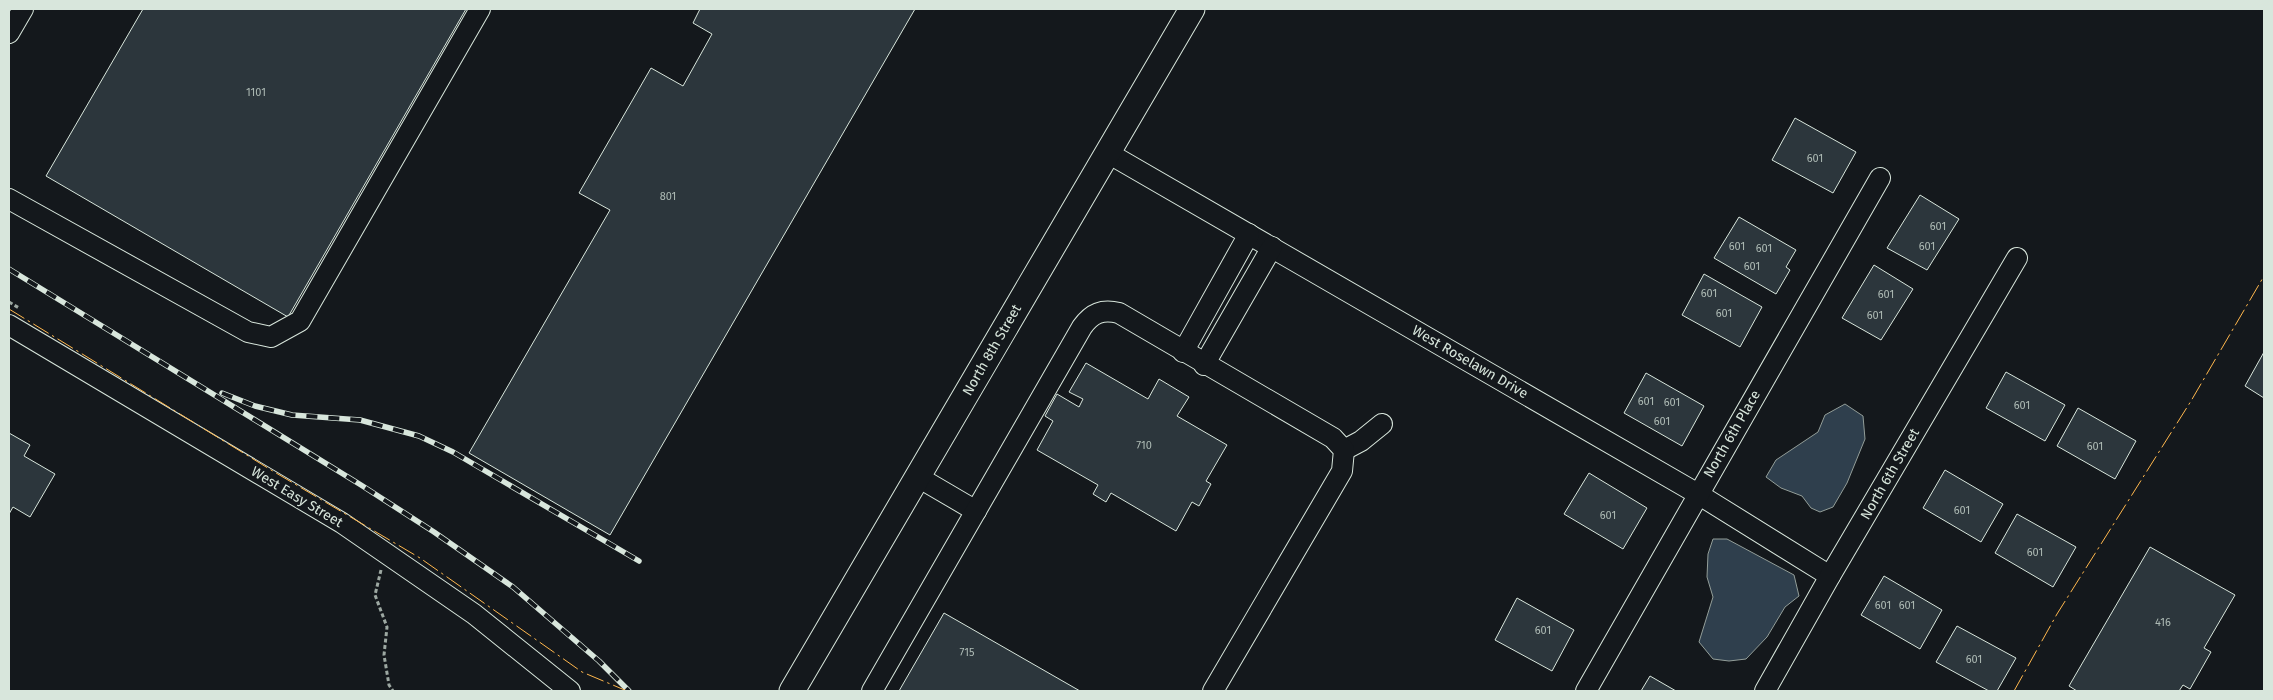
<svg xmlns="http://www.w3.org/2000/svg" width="2273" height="700" font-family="'Fira Sans',sans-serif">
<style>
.water{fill:#2f3f4d;stroke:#939e99}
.building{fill:#2c363c;stroke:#d8e6dc}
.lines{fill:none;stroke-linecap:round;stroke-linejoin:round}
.minor-casing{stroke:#d8e6dc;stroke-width:22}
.major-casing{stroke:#d8e6dc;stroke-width:27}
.path{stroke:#9da8a2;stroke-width:3;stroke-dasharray:4 2.5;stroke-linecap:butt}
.minor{stroke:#14181c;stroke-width:20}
.major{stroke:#14181c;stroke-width:25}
.rail-casing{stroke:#d8e6dc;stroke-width:5.5}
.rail{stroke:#14181c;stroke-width:4;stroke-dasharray:11;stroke-linecap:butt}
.power{stroke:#ffb74d;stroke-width:1;stroke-dasharray:18 4 2.5 4;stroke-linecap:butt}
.labels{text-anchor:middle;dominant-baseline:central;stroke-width:4;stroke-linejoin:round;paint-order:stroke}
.number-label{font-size:11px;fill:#adbab4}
.street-label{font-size:14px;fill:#d8e6dc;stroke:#14181c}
</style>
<rect width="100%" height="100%" fill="#14181c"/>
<g class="water">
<path d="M1845,404L1863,416L1865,439L1847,483L1833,507L1820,512L1811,508L1802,496L1781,488L1766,477L1776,460L1818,432L1825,415Z"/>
<path d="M1713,539H1727L1794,575L1799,596L1785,607L1767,637L1746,659L1729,661L1713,659L1699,642L1713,597L1707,577L1708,554Z"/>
</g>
<g class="building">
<path d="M143,9H466L288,317L46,176Z"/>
<path d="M700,9H915L610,535L469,453L610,210L579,193L651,68L683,86L712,34L693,23Z"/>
<path d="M1795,118L1856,152L1833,193L1772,160Z"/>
<path d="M1920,195L1959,219L1927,270L1887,248Z"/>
<path d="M1739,217L1796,250L1786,267L1790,270L1776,294L1714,258Z"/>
<path d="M1874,265L1913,289L1881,340L1842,318Z"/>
<path d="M1704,274L1762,307L1740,347L1682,315Z"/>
<path d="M2264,352V398L2245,386Z"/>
<path d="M1086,363L1148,399L1159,379L1189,397L1177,416L1227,445L1206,481L1211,484L1199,506L1192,502L1176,531L1111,493L1106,502L1093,494L1098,485L1037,450L1053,421L1045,416L1057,394L1079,407L1083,399L1069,392Z"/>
<path d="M2006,372L2065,405L2045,441L1986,408Z"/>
<path d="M1646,373L1704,406L1682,446L1624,413Z"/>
<path d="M2078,408L2136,441L2115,479L2057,446Z"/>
<path d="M9,433L30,445L24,456L55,474L30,517L13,507L9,514Z"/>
<path d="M1945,470L2003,504L1981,542L1923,508Z"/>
<path d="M1589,473L1647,508L1623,549L1564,514Z"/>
<path d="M2017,514L2076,547L2053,587L1995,553Z"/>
<path d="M2150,547L2235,595L2204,648L2211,652L2190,689L2183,685L2179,691H2077L2069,686Z"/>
<path d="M1884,576L1942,610L1920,649L1861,615Z"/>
<path d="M1517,598L1574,630L1552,671L1495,640Z"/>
<path d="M944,613L1080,691H899Z"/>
<path d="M1957,626L2016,658L1997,691H1989L1936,662Z"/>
<path d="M1650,676L1676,691H1641Z"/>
</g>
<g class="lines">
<defs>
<g id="minor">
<path d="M9,33L23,9"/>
<path d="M1108,153L1698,494L1830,576"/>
<path d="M9,199L248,332L271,337L300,321L480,9"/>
<path d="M9,325L342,523L474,614L570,691"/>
<path d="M1183,352L1249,234"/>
<path d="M1204,365L1272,247"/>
<path d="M1344,450L1361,441L1382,424"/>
<path d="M918,477L976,511"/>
<path d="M872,691L1082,327C1092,313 1102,309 1119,313L1333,438L1344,450L1342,471L1213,691"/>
<path d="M1586,691L1880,178"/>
<path d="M1765,691L1830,576L2017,258"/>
</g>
<path id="major" d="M792,691L1192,9"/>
</defs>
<use href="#minor" class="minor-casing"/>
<use href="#major" class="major-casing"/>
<g class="path">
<path d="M9,302L19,308"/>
<path d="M381,570L375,595L387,627L384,655L389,685L393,691"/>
</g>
<use href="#minor" class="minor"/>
<use href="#major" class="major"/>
<defs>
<g id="rail">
<path d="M9,269L361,485L434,532L513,587L599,661L629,691"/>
<path d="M222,393L255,406L292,415L360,420L419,436L453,452L639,561"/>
</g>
</defs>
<use href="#rail" class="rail-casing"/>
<use href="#rail" class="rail"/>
<g class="power">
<path d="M9,309L271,470L420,558L582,672L627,691"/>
<path d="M2014,691L2057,614L2191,401L2264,276"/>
</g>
</g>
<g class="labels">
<g class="number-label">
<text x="256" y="92">1101</text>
<text x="1815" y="158">601</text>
<text x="668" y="196">801</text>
<text x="1938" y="226">601</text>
<text x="1737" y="246">601</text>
<text x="1927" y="246">601</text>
<text x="1764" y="248">601</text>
<text x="1752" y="266">601</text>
<text x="1709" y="293">601</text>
<text x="1886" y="294">601</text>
<text x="1724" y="313">601</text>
<text x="1875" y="315">601</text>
<text x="1646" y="401">601</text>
<text x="1672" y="402">601</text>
<text x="2022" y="405">601</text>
<text x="1662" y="421">601</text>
<text x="1144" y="445">710</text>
<text x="2095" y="446">601</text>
<text x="1962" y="510">601</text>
<text x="1608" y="515">601</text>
<text x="2035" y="552">601</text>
<text x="1883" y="605">601</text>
<text x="1907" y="605">601</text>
<text x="2163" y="622">416</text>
<text x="1543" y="630">601</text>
<text x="967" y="652">715</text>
<text x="1974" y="659">601</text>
</g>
<g class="street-label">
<text transform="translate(992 350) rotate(-60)">North 8th Street</text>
<text transform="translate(1470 362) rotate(30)">West Roselawn Drive</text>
<text transform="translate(1732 434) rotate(-60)">North 6th Place</text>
<text transform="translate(1890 474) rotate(-60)">North 6th Street</text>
<text transform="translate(297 497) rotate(31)">West Easy Street</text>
</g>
</g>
<rect width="2273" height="700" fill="none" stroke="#d8e6dc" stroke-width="20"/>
</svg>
